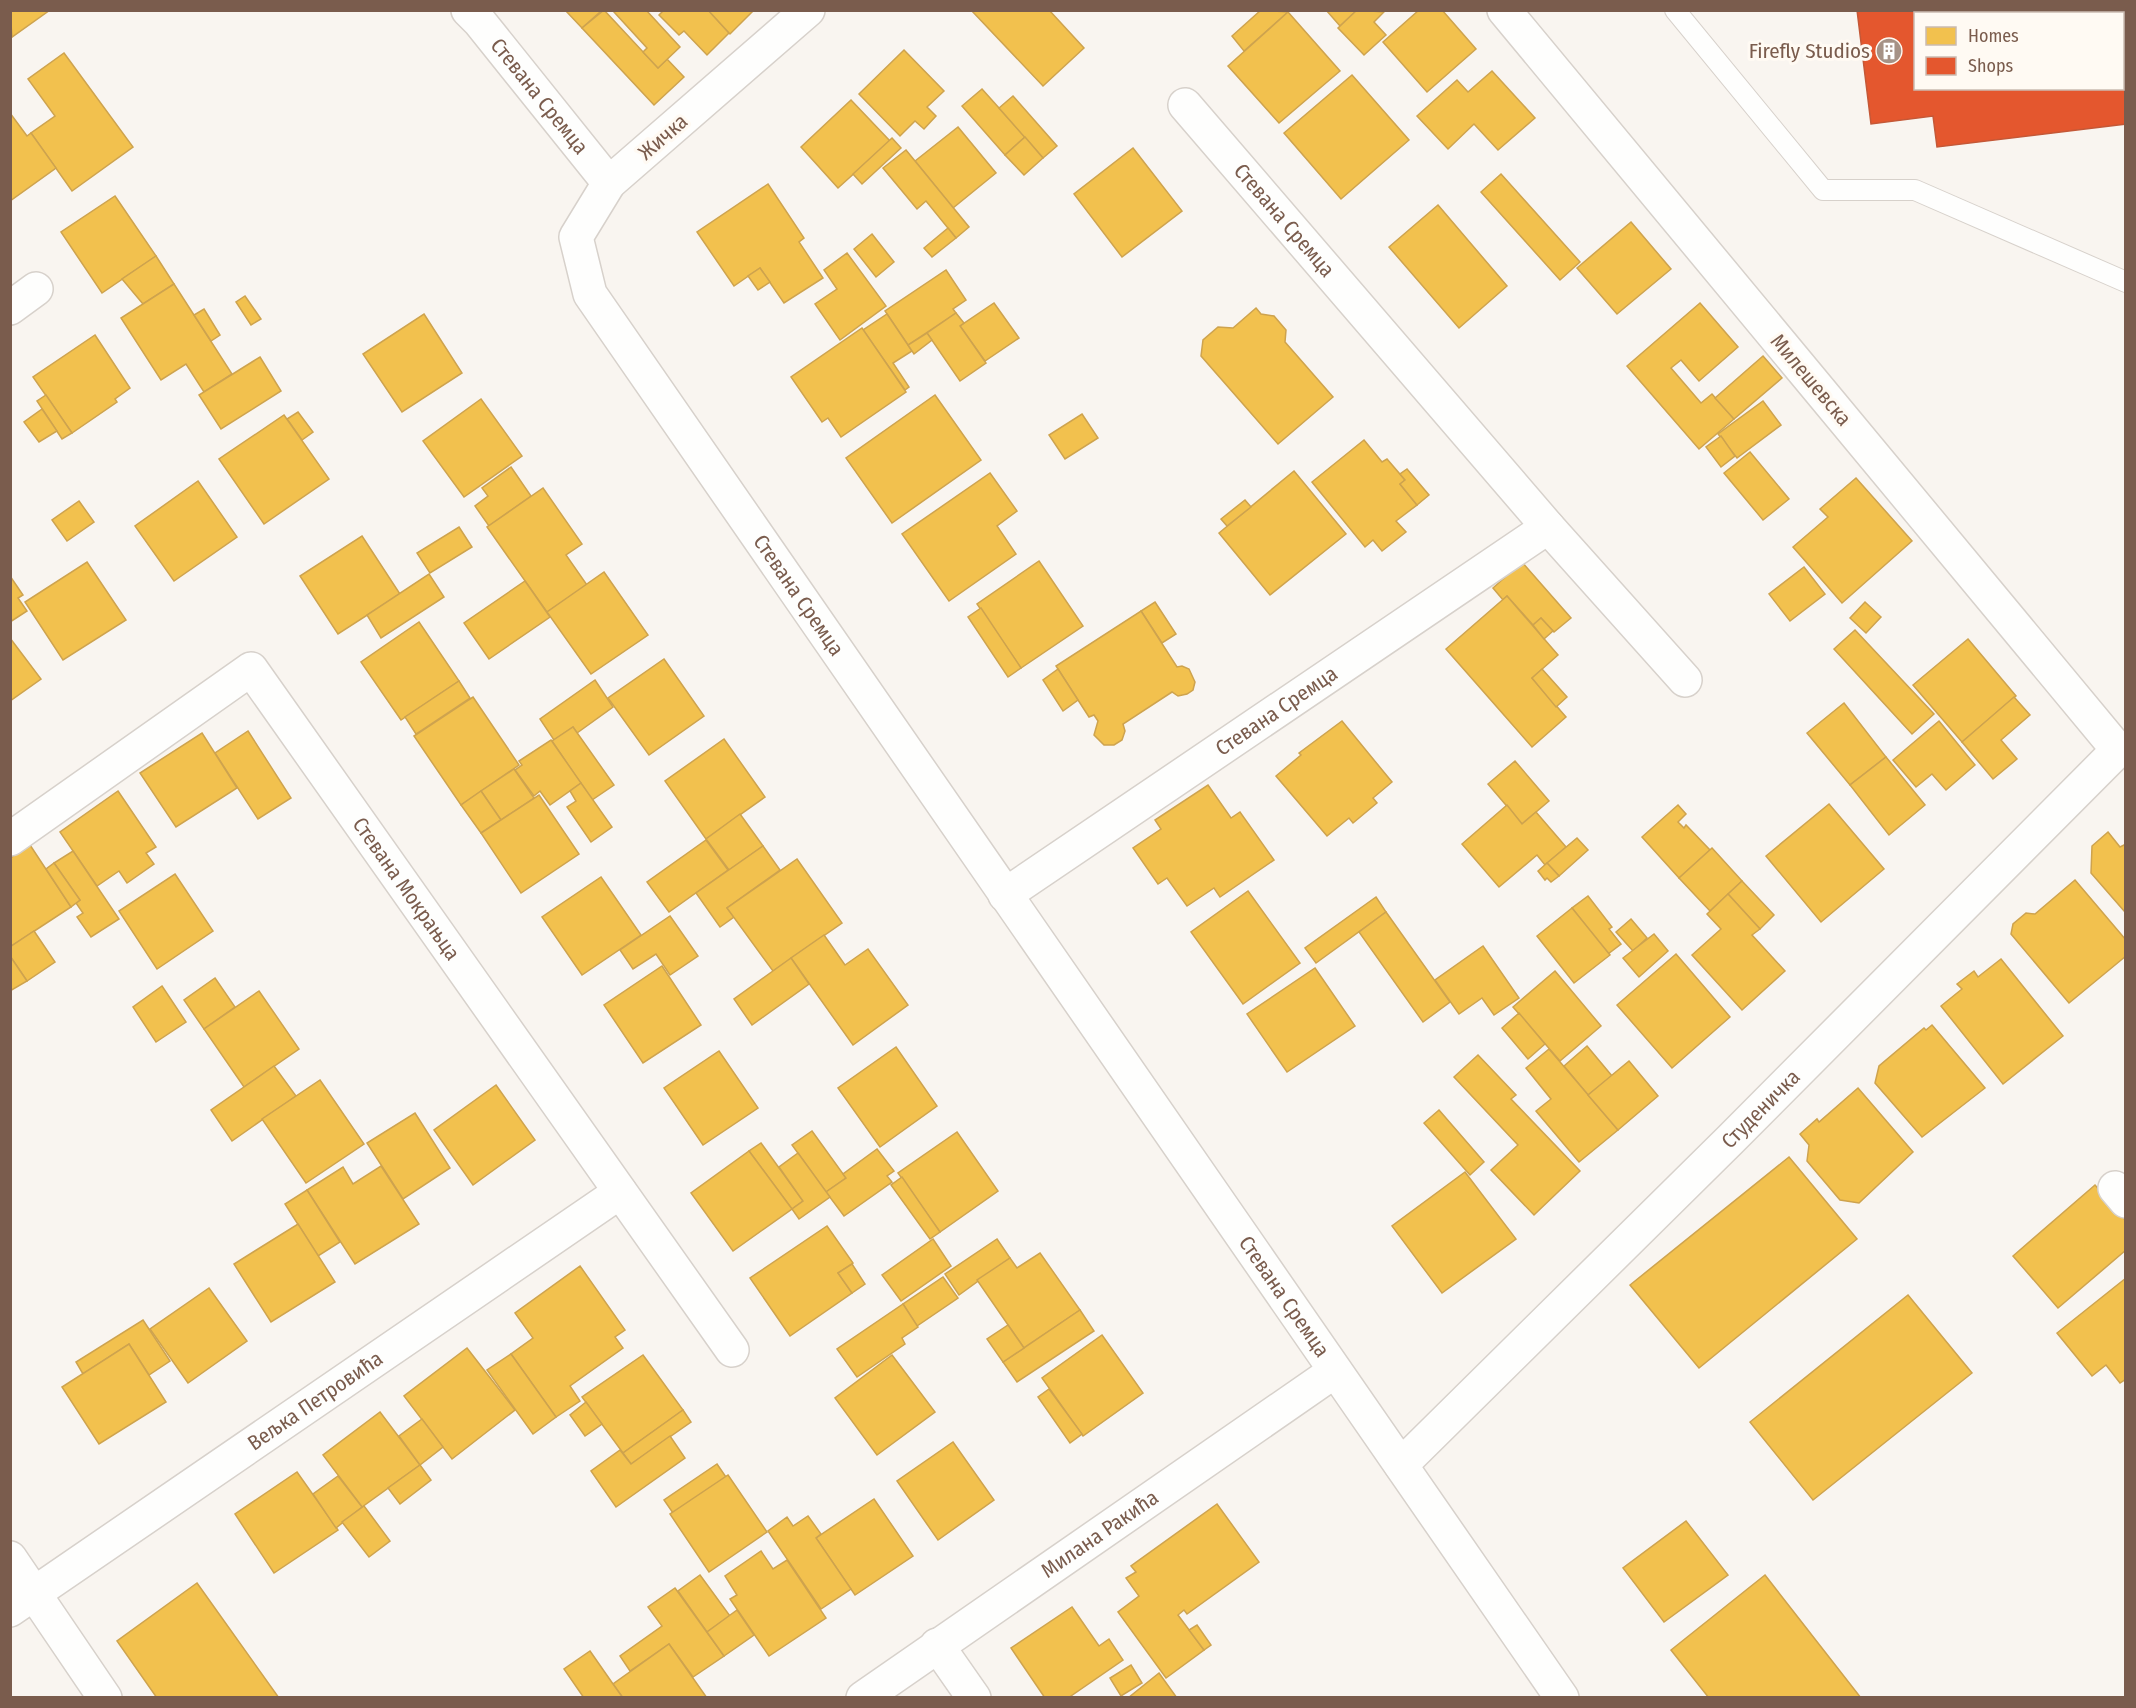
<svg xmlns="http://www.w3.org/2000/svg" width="2136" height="1708" font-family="'Fira Sans Condensed',sans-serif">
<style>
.homes{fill:#f2c14e;stroke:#cea34e;stroke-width:1.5}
.shops{fill:#e4572e;stroke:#c45837;stroke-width:1.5;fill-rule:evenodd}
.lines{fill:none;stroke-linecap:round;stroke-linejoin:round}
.lane-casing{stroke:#d7d1cb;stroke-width:22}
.street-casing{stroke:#d7d1cb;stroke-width:36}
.lane{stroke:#fefefd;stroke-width:20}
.street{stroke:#fefefd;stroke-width:33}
.labels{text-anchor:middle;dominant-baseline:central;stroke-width:6;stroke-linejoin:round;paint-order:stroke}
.poi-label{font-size:21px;fill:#7a5c4d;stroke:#fffaf3;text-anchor:end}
.street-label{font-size:21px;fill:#7a5c4d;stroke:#fffaf3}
</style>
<rect width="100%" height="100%" fill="#f9f5f0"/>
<g class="homes">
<path d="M10,10H50L12,37Z"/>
<path d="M565,10H598L600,12L582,28Z"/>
<path d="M604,10L658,68L667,59L684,77L654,105L582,28Z"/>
<path d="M616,10H646L680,47L658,68L643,52L647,48L614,12Z"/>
<path d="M664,10H708L729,33L707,55L684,31L679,35L659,15Z"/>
<path d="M708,10H754L730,34Z"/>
<path d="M971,10H1049L1084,48L1043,86Z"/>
<path d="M1261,10L1288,12L1244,51L1232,36Z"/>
<path d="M1326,10H1357L1340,26Z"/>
<path d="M1357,10L1384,12L1374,22L1386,35L1364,55L1338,28Z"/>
<path d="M1419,10H1442L1476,49L1427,92L1383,42Z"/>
<path d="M1288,12L1340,71L1279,123L1228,66Z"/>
<path d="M904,50L944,91L927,107L936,116L924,129L915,121L900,136L859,94Z"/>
<path d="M64,53L133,147L72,191L31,133L55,116L28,79Z"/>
<path d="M1492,71L1535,118L1498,150L1474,124L1448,149L1417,116L1457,80L1468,92Z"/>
<path d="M1352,75L1409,140L1341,199L1284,133Z"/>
<path d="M982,89L1025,137L1005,155L962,106Z"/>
<path d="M1013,96L1057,146L1043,158L999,108Z"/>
<path d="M851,100L890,141L838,188L801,147Z"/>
<path d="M10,113L27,136L31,133L56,168L10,201Z"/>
<path d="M958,127L996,173L953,208L915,161Z"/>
<path d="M1025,137L1043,158L1024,175L1005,155Z"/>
<path d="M892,138L901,148L862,184L853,174Z"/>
<path d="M1133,148L1182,211L1122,257L1074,194Z"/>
<path d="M906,150L969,227L956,238L926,201L917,209L883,168Z"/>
<path d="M1501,174L1580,262L1560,280L1481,192Z"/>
<path d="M768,184L804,238L799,242L823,278L784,303L760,268L734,286L697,232Z"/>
<path d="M115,196L156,256L102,293L61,232Z"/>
<path d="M1438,205L1507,286L1459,328L1389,247Z"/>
<path d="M1631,222L1671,269L1617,314L1577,268Z"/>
<path d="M948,228L956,238L932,257L924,248Z"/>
<path d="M872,234L894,262L876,277L854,249Z"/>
<path d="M847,253L886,306L840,340L815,304L837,289L824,270Z"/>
<path d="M156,256L174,284L143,304L122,279Z"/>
<path d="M760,268L770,282L758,290L748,276Z"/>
<path d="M946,270L966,300L953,309L956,313L908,345L885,311Z"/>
<path d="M174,284L232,374L204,392L186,364L161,380L121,318Z"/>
<path d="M245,296L261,319L251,325L236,302Z"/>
<path d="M994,303L1019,338L985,361L960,326Z"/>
<path d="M1700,303L1738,347L1699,381L1681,360L1671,368L1701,403L1712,394L1734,419L1699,449L1627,366Z"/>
<path d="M1256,308L1261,314L1274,316L1286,330L1285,342L1333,397L1278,444L1201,356L1203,340L1218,327L1233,328Z"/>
<path d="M204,309L220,335L211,341L194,315Z"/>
<path d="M956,313L964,323L960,326L986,363L960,381L927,333Z"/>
<path d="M424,314L462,373L402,412L363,354Z"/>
<path d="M887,314L912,351L893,363L909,387L905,390L863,330Z"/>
<path d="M862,328L906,392L841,437L828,418L822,422L791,377Z"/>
<path d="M927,333L932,340L914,354L908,345Z"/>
<path d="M95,335L130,388L115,399L117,402L72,433L33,377Z"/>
<path d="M1763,356L1782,378L1734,419L1715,398Z"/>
<path d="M260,357L281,391L221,429L199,395Z"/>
<path d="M46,395L72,433L62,439L37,401Z"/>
<path d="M935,395L981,460L892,523L846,458Z"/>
<path d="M481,399L522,456L464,497L423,441Z"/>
<path d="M1763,401L1781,425L1737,458L1718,434Z"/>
<path d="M42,409L57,431L39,442L24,422Z"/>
<path d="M298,412L313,432L302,440L287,419Z"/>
<path d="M1082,414L1098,438L1065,459L1049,435Z"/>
<path d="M284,415L329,479L264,524L219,459Z"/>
<path d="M1721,436L1735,456L1721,467L1706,447Z"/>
<path d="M1364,440L1382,462L1387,459L1405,480L1400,484L1417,505L1396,521L1406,532L1382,551L1373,540L1365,547L1312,482Z"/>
<path d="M1750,452L1789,499L1763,520L1724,473Z"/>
<path d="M511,467L531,496L489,526L475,506L488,496L482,488Z"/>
<path d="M1407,469L1429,495L1417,505L1400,484L1405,480L1400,474Z"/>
<path d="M1294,471L1346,534L1270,595L1219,533Z"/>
<path d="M990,473L1017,511L997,526L1016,554L949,601L902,534Z"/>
<path d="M1856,478L1912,541L1842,603L1793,547L1828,517L1820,509Z"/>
<path d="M198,481L237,537L174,581L135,526Z"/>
<path d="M543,488L582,544L566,555L587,585L547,612L487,527Z"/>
<path d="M1245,500L1251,507L1227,526L1221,519Z"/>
<path d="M79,501L94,522L67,541L52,520Z"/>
<path d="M459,527L472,547L430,573L417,553Z"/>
<path d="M362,536L400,594L338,634L300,576Z"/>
<path d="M1039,561L1083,626L1021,668L977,604Z"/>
<path d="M87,562L126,620L63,660L25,602Z"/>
<path d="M1522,562L1571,618L1554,632L1541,618L1533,625L1507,596L1503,600L1493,588Z"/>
<path d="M1804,567L1825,594L1790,621L1769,594Z"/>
<path d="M604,572L648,635L591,674L547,612Z"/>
<path d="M429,574L444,597L381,638L367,615Z"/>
<path d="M10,576L23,595L18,598L27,611L10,622Z"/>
<path d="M525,581L550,617L489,659L464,623Z"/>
<path d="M1507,596L1558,655L1532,678L1566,717L1532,747L1446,649Z"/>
<path d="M1155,602L1176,634L1162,643L1141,611Z"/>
<path d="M1865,602L1881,617L1866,633L1850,618Z"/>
<path d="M981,608L1021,668L1008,677L968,617Z"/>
<path d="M1141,611L1177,667L1182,666L1189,669L1195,682L1193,690L1187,694L1178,696L1172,692L1123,724L1125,731L1122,740L1114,745H1104L1094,735L1098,721L1094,715L1089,717L1056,666Z"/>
<path d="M1541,618L1553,631L1544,639L1533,625Z"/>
<path d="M419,622L459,681L401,720L361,662Z"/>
<path d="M1855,630L1934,714L1912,734L1834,649Z"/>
<path d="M10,638L41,679L10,701Z"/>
<path d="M1968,639L2016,696L1962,742L1913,685Z"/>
<path d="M664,659L704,716L649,755L608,698Z"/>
<path d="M1058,669L1078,700L1063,711L1043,680Z"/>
<path d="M1542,669L1567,697L1556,707L1532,678Z"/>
<path d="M595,680L613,707L577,733L573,727L554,740L540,719Z"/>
<path d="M459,681L470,698L416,734L405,717Z"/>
<path d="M473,697L519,765L461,805L414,736Z"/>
<path d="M2014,697L2030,715L2001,740L2017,759L1993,779L1962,742Z"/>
<path d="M1844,703L1886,757L1850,785L1807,733Z"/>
<path d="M1342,721L1392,782L1373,798L1377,803L1353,823L1349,818L1327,836L1276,776L1301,755L1299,753Z"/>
<path d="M1939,721L1975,765L1946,790L1932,774L1916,787L1893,760Z"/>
<path d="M573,727L614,785L592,800L552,741Z"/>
<path d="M248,731L291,798L258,819L215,753Z"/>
<path d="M202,733L237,788L176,827L140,773Z"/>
<path d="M724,739L765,797L706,839L665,781Z"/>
<path d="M551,740L581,783L550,805L540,791L534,796L515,770L522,765L519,761Z"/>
<path d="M1886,757L1925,805L1889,835L1850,785Z"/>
<path d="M1515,761L1549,801L1522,824L1488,784Z"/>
<path d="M514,769L534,798L501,820L481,791Z"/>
<path d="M581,783L612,827L591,842L567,807L576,801L570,791Z"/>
<path d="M1208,785L1231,818L1240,812L1274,860L1220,897L1214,888L1187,906L1167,878L1158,884L1133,848L1161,829L1155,820Z"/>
<path d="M118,791L156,847L146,853L154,864L127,883L119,871L97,886L60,832Z"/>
<path d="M481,791L501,820L481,833L461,805Z"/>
<path d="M539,795L579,854L521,893L481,833Z"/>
<path d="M1829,804L1884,869L1821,922L1766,856Z"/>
<path d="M1507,805L1522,824L1536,812L1566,847L1545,865L1537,855L1499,887L1462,844Z"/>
<path d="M1678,805L1686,814L1678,822L1684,828L1686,825L1710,850L1679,878L1642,837Z"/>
<path d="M740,814L763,846L729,870L706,839Z"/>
<path d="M2108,832L2120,847L2126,844L2125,912L2091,873L2092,846Z"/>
<path d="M1577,838L1588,850L1559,876L1547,863Z"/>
<path d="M706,840L728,870L669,912L647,882Z"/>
<path d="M30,845L71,907L10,947V858Z"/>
<path d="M763,846L780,870L727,908L734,917L720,927L696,893Z"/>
<path d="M1712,848L1742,881L1710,911L1679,878Z"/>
<path d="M73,851L119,919L91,937L77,917L83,913L76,903L80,900L54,863Z"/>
<path d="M797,859L842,923L773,971L727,908Z"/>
<path d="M54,863L80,900L71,907L46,869Z"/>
<path d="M1547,863L1559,876L1551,882L1547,878L1545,880L1538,871Z"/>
<path d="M175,874L213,931L157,969L119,911Z"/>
<path d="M601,877L641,935L582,975L542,917Z"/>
<path d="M2075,880L2126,940V956L2069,1003L2011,934L2013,924L2026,913L2035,914Z"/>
<path d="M1742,881L1774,915L1760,929L1728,894Z"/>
<path d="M1248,891L1300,963L1243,1004L1191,932Z"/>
<path d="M1728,894L1760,929L1752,935L1785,971L1742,1010L1692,955L1721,929L1707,914Z"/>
<path d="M1588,896L1612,927L1609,929L1621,944L1608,954L1572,908Z"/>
<path d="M1376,897L1386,912L1316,963L1305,948Z"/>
<path d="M1572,908L1610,955L1574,983L1537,936Z"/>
<path d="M1386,912L1450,1002L1423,1022L1359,932Z"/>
<path d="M670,916L698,956L670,975L656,954L633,969L620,950Z"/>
<path d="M1631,919L1647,938L1633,951L1616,932Z"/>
<path d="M34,931L55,962L27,981L10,956V947Z"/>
<path d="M1654,934L1668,951L1639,977L1623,958Z"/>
<path d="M824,935L845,965L868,949L908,1005L853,1045L791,958Z"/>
<path d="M1483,946L1519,998L1494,1015L1482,998L1459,1014L1435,980Z"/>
<path d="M1676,954L1730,1017L1672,1068L1617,1005Z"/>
<path d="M10,956L27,981L10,991Z"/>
<path d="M791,958L809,984L752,1025L734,999Z"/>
<path d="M2001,959L2063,1036L2003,1084L1941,1006L1962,989L1957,984L1974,971L1978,977Z"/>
<path d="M662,966L701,1025L643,1063L604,1005Z"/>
<path d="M1315,968L1355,1026L1287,1072L1247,1014Z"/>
<path d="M1555,971L1601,1026L1560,1061L1513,1007Z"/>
<path d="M215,978L235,1007L204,1029L184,1000Z"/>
<path d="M162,986L186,1022L156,1042L133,1007Z"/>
<path d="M259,991L299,1049L244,1087L204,1029Z"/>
<path d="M1519,1013L1545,1044L1528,1059L1502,1028Z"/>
<path d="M1932,1025L1985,1088L1922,1137L1875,1083L1879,1066L1924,1028L1926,1030Z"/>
<path d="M1587,1046L1612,1076L1588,1095L1564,1066Z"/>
<path d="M896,1047L937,1106L880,1147L838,1088Z"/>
<path d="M1549,1049L1618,1130L1579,1162L1536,1111L1551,1099L1526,1068Z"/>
<path d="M719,1051L758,1108L703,1145L664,1088Z"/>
<path d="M1478,1055L1516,1095L1511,1099L1580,1171L1534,1215L1491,1170L1518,1145L1454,1077Z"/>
<path d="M1629,1061L1658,1096L1618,1130L1588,1095Z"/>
<path d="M274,1066L296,1096L232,1141L211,1110Z"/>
<path d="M320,1080L364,1144L306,1183L262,1119Z"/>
<path d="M496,1085L535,1140L473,1185L434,1130Z"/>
<path d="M1858,1088L1913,1152L1859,1203L1840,1200L1807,1161L1809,1145L1800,1134L1817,1119L1819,1122Z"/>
<path d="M1439,1110L1484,1162L1470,1175L1424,1123Z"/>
<path d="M415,1113L450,1168L403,1199L367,1143Z"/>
<path d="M812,1131L846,1178L826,1192L792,1145Z"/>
<path d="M957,1132L998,1191L940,1232L898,1173Z"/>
<path d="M761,1143L803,1201L792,1209L749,1151Z"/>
<path d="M877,1149L894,1171L887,1176L892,1182L844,1216L826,1192L846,1178L843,1174Z"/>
<path d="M749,1151L792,1209L733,1251L691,1193Z"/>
<path d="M798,1153L830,1197L799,1219L792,1209L803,1201L779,1167Z"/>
<path d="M1789,1157L1857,1239L1699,1368L1630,1285Z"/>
<path d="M381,1166L419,1224L355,1264L307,1190L343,1167L353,1184Z"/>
<path d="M1465,1172L1516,1239L1442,1293L1392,1226Z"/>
<path d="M902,1177L940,1232L930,1239L891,1185Z"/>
<path d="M2095,1185L2126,1221V1250L2058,1308L2013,1256Z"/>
<path d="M307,1190L340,1242L318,1256L285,1204Z"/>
<path d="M298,1224L335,1282L271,1322L234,1264Z"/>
<path d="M827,1226L853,1263L838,1273L852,1293L790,1336L750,1278Z"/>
<path d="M933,1239L951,1266L901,1301L882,1275Z"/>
<path d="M997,1239L1010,1258L959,1295L945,1274Z"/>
<path d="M1040,1253L1080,1310L1024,1348L977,1280L1010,1258L1017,1268Z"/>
<path d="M852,1264L865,1284L852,1293L838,1273Z"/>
<path d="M580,1266L625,1330L615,1337L623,1348L570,1386L580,1401L556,1417L511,1354L533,1338L515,1313Z"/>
<path d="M943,1277L958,1298L917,1326L903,1304Z"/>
<path d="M2126,1278V1379L2120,1383L2106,1365L2092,1376L2057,1333Z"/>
<path d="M209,1288L247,1341L188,1383L150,1329Z"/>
<path d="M1908,1295L1972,1373L1813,1500L1750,1422Z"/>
<path d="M903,1304L918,1327L902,1338L905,1344L857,1377L837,1349Z"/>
<path d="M1080,1310L1094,1331L1017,1382L1003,1362Z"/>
<path d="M143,1320L170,1361L149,1375L129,1344L83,1374L76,1362Z"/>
<path d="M1008,1325L1024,1348L1003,1362L987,1339Z"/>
<path d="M1102,1335L1143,1393L1083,1436L1042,1378Z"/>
<path d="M129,1344L166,1402L99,1444L62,1387Z"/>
<path d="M467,1348L515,1410L452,1459L404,1396Z"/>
<path d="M511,1354L556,1417L533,1434L487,1370Z"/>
<path d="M643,1355L683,1410L623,1453L582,1397Z"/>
<path d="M892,1355L935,1412L877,1455L835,1398Z"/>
<path d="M1049,1389L1082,1434L1070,1443L1038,1397Z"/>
<path d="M586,1402L602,1424L585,1436L570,1415Z"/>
<path d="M683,1410L691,1422L631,1464L623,1453Z"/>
<path d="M380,1412L420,1465L362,1507L323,1455Z"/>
<path d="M422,1419L443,1447L420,1465L399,1436Z"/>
<path d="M670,1436L685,1458L616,1507L591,1471L620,1450L631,1464Z"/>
<path d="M953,1442L994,1500L938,1540L897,1481Z"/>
<path d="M717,1464L726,1477L673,1513L664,1500Z"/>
<path d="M420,1465L431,1480L400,1504L388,1488Z"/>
<path d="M297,1472L338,1530L274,1573L235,1514Z"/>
<path d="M728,1475L767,1532L709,1572L670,1514Z"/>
<path d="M338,1476L362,1507L336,1528L313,1494Z"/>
<path d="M874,1499L913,1556L855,1595L816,1538Z"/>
<path d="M1217,1504L1259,1562L1187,1614L1184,1610L1178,1615L1204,1650L1166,1678L1118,1612L1139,1596L1126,1578L1136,1572L1131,1566Z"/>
<path d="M364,1506L390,1541L369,1557L342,1522Z"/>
<path d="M808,1516L821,1534L816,1538L851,1589L821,1609L768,1531L787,1517L793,1526Z"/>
<path d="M1686,1521L1728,1575L1664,1622L1623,1568Z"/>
<path d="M761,1551L773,1569L787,1560L826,1618L769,1656L730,1599L737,1595L725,1576Z"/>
<path d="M700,1575L730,1616L707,1632L678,1591Z"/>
<path d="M1765,1575L1861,1698H1709L1671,1650Z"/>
<path d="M197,1583L279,1698H157L117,1641Z"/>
<path d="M675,1588L724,1656L693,1677L669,1644L630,1671L620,1656L662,1626L648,1607Z"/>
<path d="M1072,1607L1099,1646L1109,1639L1123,1660L1068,1698H1045L1011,1648Z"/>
<path d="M737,1610L754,1635L724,1656L707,1632Z"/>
<path d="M1197,1625L1211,1645L1204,1650L1189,1630Z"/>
<path d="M669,1644L707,1698H623L613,1684Z"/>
<path d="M590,1651L613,1684L623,1698H584L564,1669Z"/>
<path d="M1131,1665L1142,1683L1121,1696L1110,1678Z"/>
<path d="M1159,1673L1177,1698H1128Z"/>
</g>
<path class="shops" d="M1857,10H2126V124L1937,147L1933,116L1871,124ZM1916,14H2122V88H1916Z"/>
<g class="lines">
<defs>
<path id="lane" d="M1675,10L1823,190H1915L2126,282"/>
<g id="street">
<path id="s1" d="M468,10L479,21L609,183"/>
<path id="s2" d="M808,10L609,183L576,237L590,294L1562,1698"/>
<path id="s3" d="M1185,105L1548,527L1685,680"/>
<path d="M10,308L36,289"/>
<path id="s4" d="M10,839L251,669L732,1350"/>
<path id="s5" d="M1005,895L1548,527"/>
<path d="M2115,1188L2126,1201"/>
<path id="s6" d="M1401,1465L1731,1139L2118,750L1504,10"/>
<path d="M10,1558L105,1698"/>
<path id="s7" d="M10,1610L620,1192"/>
<path d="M937,1645L974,1698"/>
<path id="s8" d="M863,1698L1335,1371"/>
</g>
</defs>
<use href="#lane" class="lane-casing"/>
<use href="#street" class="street-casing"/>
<use href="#lane" class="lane"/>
<use href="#street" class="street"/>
</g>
<defs>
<symbol id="building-disc" viewBox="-11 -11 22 22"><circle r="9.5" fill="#a69286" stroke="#fffaf3"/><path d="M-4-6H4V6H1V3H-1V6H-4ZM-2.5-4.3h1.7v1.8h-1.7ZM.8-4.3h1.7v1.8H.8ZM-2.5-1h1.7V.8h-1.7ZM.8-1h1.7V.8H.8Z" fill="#fff"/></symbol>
</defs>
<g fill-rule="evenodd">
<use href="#building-disc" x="1874" y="36" width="30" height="30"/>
</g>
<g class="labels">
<g class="poi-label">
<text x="1870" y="51">Firefly Studios</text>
</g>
<g class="street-label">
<text stroke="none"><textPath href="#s1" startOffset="112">Стевана Сремца</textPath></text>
<text transform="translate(663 137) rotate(-41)">Жичка</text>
<text stroke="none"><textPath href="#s3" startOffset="152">Стевана Сремца</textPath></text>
<text transform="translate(1811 380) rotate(50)">Милешевска</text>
<text stroke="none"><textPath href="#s2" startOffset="752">Стевана Сремца</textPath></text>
<text stroke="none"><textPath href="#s5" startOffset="328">Стевана Сремца</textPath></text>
<text stroke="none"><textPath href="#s4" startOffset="564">Стевана Мокрањца</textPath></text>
<text stroke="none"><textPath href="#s6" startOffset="506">Студеничка</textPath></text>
<text stroke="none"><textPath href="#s2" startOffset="1605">Стевана Сремца</textPath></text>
<text stroke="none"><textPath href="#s7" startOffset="370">Вељка Петровића</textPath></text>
<text stroke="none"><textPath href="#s8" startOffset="288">Милана Ракића</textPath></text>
</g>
</g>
<rect width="2136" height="1708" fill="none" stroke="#7a5c4d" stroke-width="24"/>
<rect x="1914" y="12" width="210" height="78" fill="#fffaf3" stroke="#cabbb1" stroke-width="1.5"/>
<rect x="1926" y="27" width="30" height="18" fill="#f2c14e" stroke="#cabbb1" stroke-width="1.5"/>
<text x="1968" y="42" font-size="18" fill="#7a5c4d">Homes</text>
<rect x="1926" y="57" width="30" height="18" fill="#e4572e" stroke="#cabbb1" stroke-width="1.5"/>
<text x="1968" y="72" font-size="18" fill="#7a5c4d">Shops</text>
</svg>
